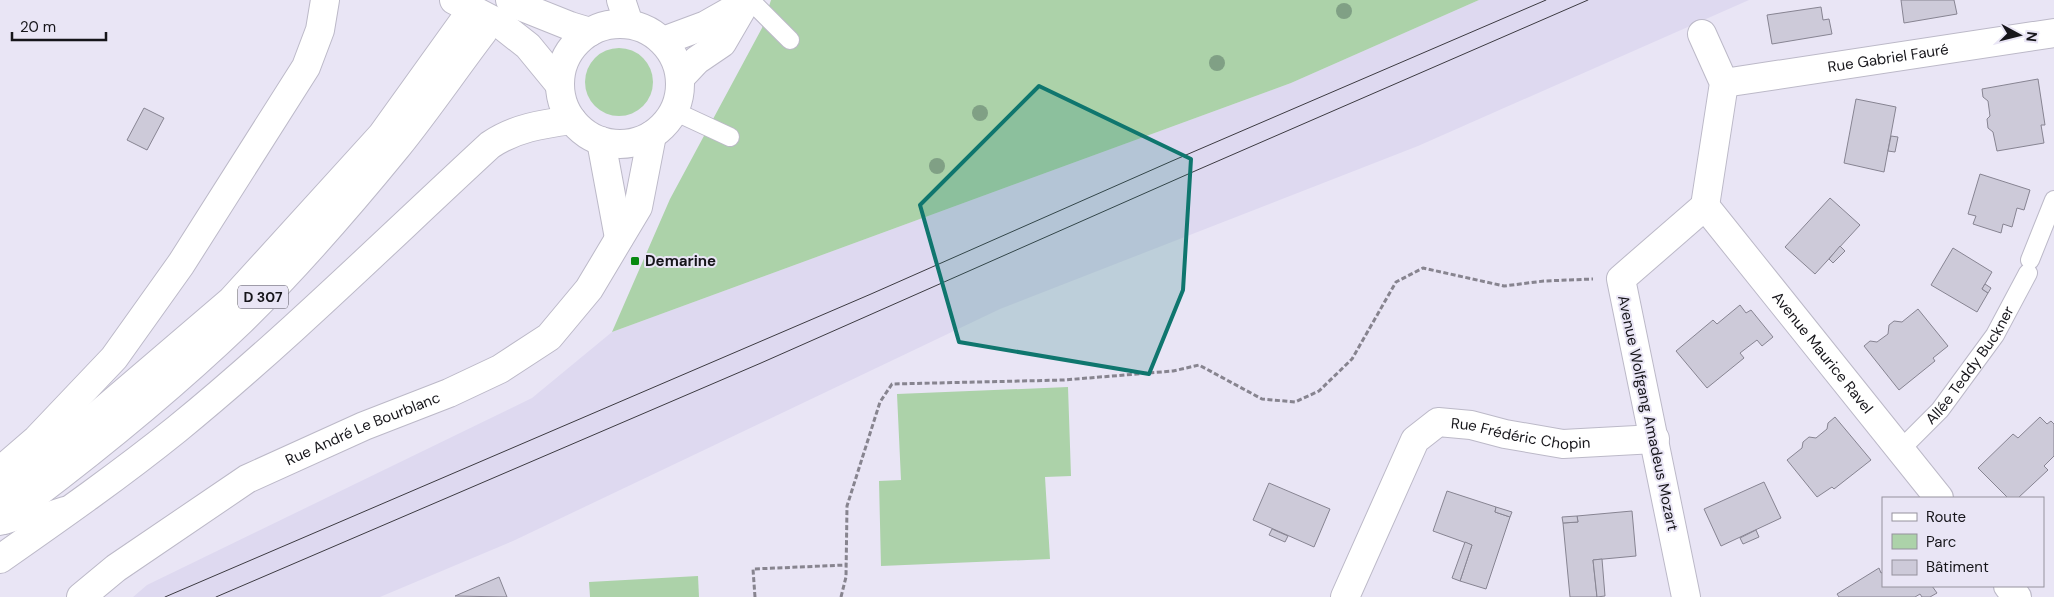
<svg xmlns="http://www.w3.org/2000/svg" width="2054" height="597" font-family="'DM Sans',sans-serif">
<style>
.built{fill:#ded9f0}
.green{fill:#acd2a9}
.building{fill:#cdcad9;stroke:#878492}
.lines{fill:none;stroke-linecap:round;stroke-linejoin:round}
.lane-casing{stroke:#bcb9c8;stroke-width:20}
.street-casing{stroke:#bcb9c8;stroke-width:30}
.secondary-casing{stroke:#bcb9c8;stroke-width:30}
.primary-casing{stroke:#bcb9c8;stroke-width:30}
.path{stroke:#87848f;stroke-width:3;stroke-dasharray:5 2.5;stroke-linecap:butt}
.lane{stroke:#fff;stroke-width:18}
.street{stroke:#fff;stroke-width:28}
.secondary{stroke:#fff;stroke-width:28}
.primary{stroke:#fff;stroke-width:28}
.tram{stroke:#3c3a41;stroke-width:1}
.tree{fill:#80a085}
.marked{fill:#0f766e;fill-opacity:0.2;stroke:#0f766e;stroke-width:4;stroke-linejoin:round}
.poi-dot{fill:#088911;stroke:#e9e5f5;stroke-width:2}
.labels{text-anchor:middle;dominant-baseline:central;stroke-width:4;stroke-linejoin:round;paint-order:stroke}
.shield{fill:#e9e5f5;stroke:#55535c;stroke-width:1}
.shield-label{font-size:14px;font-weight:bold;fill:#16151a}
.street-label{font-size:15px;fill:#16151a;stroke:#e9e5f5}
.poi-label{font-size:15px;font-weight:bold;fill:#16151a;stroke:#e9e5f5;text-anchor:start}
</style>
<rect width="100%" height="100%" fill="#e9e5f5"/>
<path class="built" d="M1479,0H1749L1418,146L1000,309L513,541L380,597H133L147,585L532,398L612,332L1291,83Z"/>
<g class="green">
<path d="M771,0H1479L1291,83L612,332L670,199L762,28Z"/>
<circle cx="619" cy="82" r="34"/>
<path d="M1068,387L1071,476L1045,477L1050,559L881,566L879,481L901,480L897,394Z"/>
<path d="M698,576L699,597H590L589,582Z"/>
</g>
<g class="building">
<path d="M1901,0H1954L1957,14L1904,23Z"/>
<path d="M1821,7L1823,20L1829,19L1832,34L1772,44L1767,15Z"/>
<path d="M2038,79L2045,125H2041L2044,143L1997,151L1993,132L1988,128L1987,119L1990,116L1988,101L1983,97L1982,89Z"/>
<path d="M1856,99L1896,107L1884,172L1844,163Z"/>
<path d="M144,108L164,118L147,150L127,140Z"/>
<path d="M1891,136L1898,137L1895,152L1888,151Z"/>
<path d="M1980,174L2030,190L2024,210L2017,208L2012,227L2003,224L2001,233L1973,224L1976,216L1968,214Z"/>
<path d="M1830,198L1860,225L1815,274L1785,247Z"/>
<path d="M1840,246L1845,251L1833,263L1829,259Z"/>
<path d="M1953,248L1992,272L1982,289L1988,293L1977,312L1931,285Z"/>
<path d="M1985,284L1991,288L1988,293L1982,289Z"/>
<path d="M1740,305L1746,313L1751,310L1773,337L1762,346L1757,340L1740,353L1744,358L1707,388L1676,351L1713,320L1717,324Z"/>
<path d="M1918,309L1948,346L1933,358L1935,361L1899,390L1864,346L1870,341L1877,342L1888,334L1889,325L1894,321L1902,322Z"/>
<path d="M1835,417L1871,460L1834,489L1832,487L1817,497L1787,460L1802,448L1803,442L1809,437L1816,438L1827,429L1828,423Z"/>
<path d="M2040,417L2047,424L2051,421L2054,424V456L2044,466L2048,470L2018,498H2008L1978,468L2013,434L2018,438Z"/>
<path d="M1764,482L1781,518L1721,546L1704,509Z"/>
<path d="M1269,483L1330,509L1314,547L1253,520Z"/>
<path d="M1447,491L1496,507L1495,512L1510,517L1486,589L1460,581L1472,545L1433,531Z"/>
<path d="M1496,507L1512,512L1510,517L1495,512Z"/>
<path d="M1632,511L1636,556L1593,560L1597,597H1570L1563,523L1578,522L1577,516Z"/>
<path d="M1577,516L1578,522L1563,523L1562,517Z"/>
<path d="M1272,529L1288,536L1285,542L1269,535Z"/>
<path d="M1756,530L1759,537L1743,544L1740,538Z"/>
<path d="M1465,542L1472,545L1460,581L1452,578Z"/>
<path d="M1602,559L1605,596L1597,597L1593,560Z"/>
<path d="M1879,568L1881,573L1883,572V586H1932L1937,593L1930,597H1922L1920,594L1915,597H1839L1837,594Z"/>
<path d="M499,577L507,597L455,596Z"/>
</g>
<g class="lines">
<defs>
<g id="lane">
<path d="M750,0L790,40"/>
<path d="M674,111L730,137"/>
<path d="M2030,260L2054,200"/>
<path id="s1" d="M1901,449L1940,410L1995,335L2028,273"/>
<path d="M5,525L64,506"/>
</g>
<g id="street">
<path d="M663,41L706,25L743,4"/>
<path d="M680,78L697,60L722,43L747,0"/>
<path id="s2" d="M1724,83L2054,33"/>
<path id="s3" d="M1705,206L1939,498"/>
<path d="M2008,586L2017,597"/>
<path id="s4" d="M1345,597L1415,440L1438,422L1471,425L1505,434L1563,444L1655,439"/>
<path d="M1686,597L1621,279L1705,206L1724,83L1702,34"/>
</g>
<g id="secondary">
<path d="M454,0L500,24L528,46L560,85"/>
<path d="M510,0L515,4L570,26L590,32"/>
<circle cx="620" cy="84" r="60"/>
<path d="M601,141L619,238"/>
<path id="s5" d="M81,597L116,568L247,479L364,426L449,393L500,369L549,337L589,289L638,207L652,135"/>
</g>
<g id="primary">
<path d="M621,0L629,24"/>
<path d="M0,471L37,439L114,358L181,264L306,67L320,30L325,0"/>
<path d="M0,493L51,455L231,301L382,135L466,18"/>
<path d="M0,521C84,459 166,393 241,321C296,267 348,207 397,147C427,110 454,70 483,32"/>
<path d="M0,559C60,517 120,475 177,429C286,340 387,240 490,145C515,128 542,124 572,120"/>
</g>
</defs>
<use href="#lane" class="lane-casing"/>
<use href="#street" class="street-casing"/>
<use href="#secondary" class="secondary-casing"/>
<use href="#primary" class="primary-casing"/>
<g class="path">
<path d="M755,597L753,569L846,565"/>
<path d="M841,597L846,577L847,506L880,402L892,384L1064,380L1173,371L1199,365L1262,399L1295,402L1319,391L1352,359L1396,282L1423,268L1504,286L1544,281L1593,279"/>
</g>
<use href="#lane" class="lane"/>
<use href="#street" class="street"/>
<use href="#secondary" class="secondary"/>
<use href="#primary" class="primary"/>
<g class="tram">
<path d="M165,597L871,294L1172,161L1546,0"/>
<path d="M216,597L761,363L1195,171L1588,0"/>
</g>
</g>
<g class="tree">
<circle cx="1344" cy="11" r="8"/>
<circle cx="1217" cy="63" r="8"/>
<circle cx="980" cy="113" r="8"/>
<circle cx="937" cy="166" r="8"/>
</g>
<path class="marked" d="M1039,86L1191,159L1183,290L1149,374L959,342L920,205Z"/>
<rect class="poi-dot" x="630" y="256" width="10" height="10" rx="2.5"/>
<g class="labels">
<rect class="shield" x="238" y="285.5" width="50" height="23" rx="4"/>
<g class="shield-label">
<text x="263" y="297">D 307</text>
</g>
<g class="street-label">
<text stroke="none"><textPath href="#s2" startOffset="166">Rue Gabriel Fauré</textPath></text>
<text stroke="none"><textPath href="#s3" startOffset="188">Avenue Maurice Ravel</textPath></text>
<text stroke="none"><textPath href="#s1" startOffset="109">Allée Teddy Buckner</textPath></text>
<text transform="translate(1648 413) rotate(78)">Avenue Wolfgang Amadeus Mozart</text>
<text stroke="none"><textPath href="#s5" startOffset="330">Rue André Le Bourblanc</textPath></text>
<text stroke="none"><textPath href="#s4" startOffset="285">Rue Frédéric Chopin</textPath></text>
</g>
<g class="poi-label">
<text x="645" y="261">Demarine</text>
</g>
</g>
<rect x="1882" y="497" width="162" height="90" fill="#e9e5f5" stroke="#95929d"/>
<rect x="1892" y="513" width="25" height="8" fill="#ffffff" stroke="#95929d"/>
<text x="1926" y="522" font-size="15" fill="#16151a">Route</text>
<rect x="1892" y="534" width="25" height="15" fill="#acd2a9" stroke="#95929d"/>
<text x="1926" y="547" font-size="15" fill="#16151a">Parc</text>
<rect x="1892" y="560" width="25" height="15" fill="#cdcad9" stroke="#95929d"/>
<text x="1926" y="572" font-size="15" fill="#16151a">Bâtiment</text>
<g transform="translate(2019 35) rotate(97)" stroke="#e9e5f5" stroke-width="4" paint-order="stroke">
<path d="M0-4L9 19L0 12L-9 19Z" fill="#16151a"/>
<text y="-8" font-size="14" font-weight="bold" text-anchor="middle" fill="#16151a">N</text>
</g>
<path d="M12 32v8h94v-8" fill="none" stroke="#16151a" stroke-width="2.5"/>
<text x="20" y="32" font-size="15" fill="#16151a" stroke="#e9e5f5" stroke-width="4" paint-order="stroke">20 m</text>
</svg>
